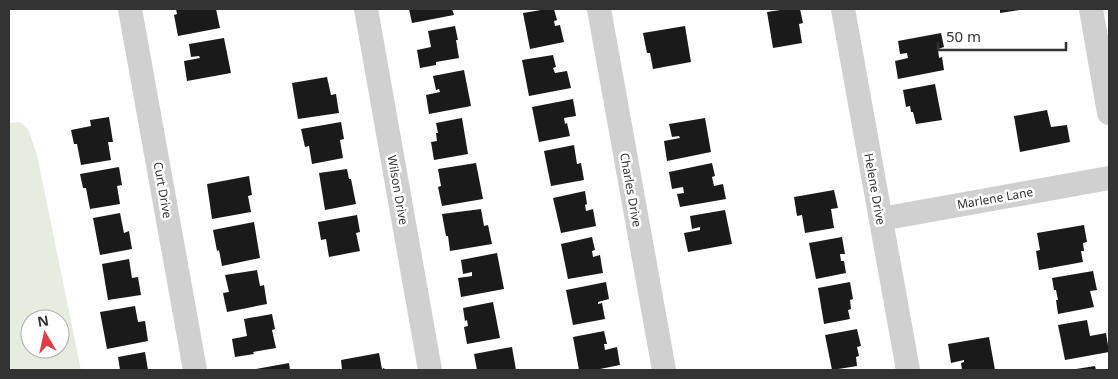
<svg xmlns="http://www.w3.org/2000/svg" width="1118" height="379" font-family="'Noto Sans',sans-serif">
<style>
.green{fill:#e6ecdf;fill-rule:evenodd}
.building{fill:#1a1a1a}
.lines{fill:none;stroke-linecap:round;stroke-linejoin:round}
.minor{stroke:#d0d0d0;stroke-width:24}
.labels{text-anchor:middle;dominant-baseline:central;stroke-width:5;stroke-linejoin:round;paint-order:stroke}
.street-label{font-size:12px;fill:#333;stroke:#fff}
</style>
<rect width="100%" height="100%" fill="#fff"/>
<path class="green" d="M20,122L28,129L37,155L81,370H9V123ZM30,319H60V349H30Z"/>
<g class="building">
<path d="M176,9H216L220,28L178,36L174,15L177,14Z"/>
<path d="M409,9H452L454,15L412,23Z"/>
<path d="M547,9H554L557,20L554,21L555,26L560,25L564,42L530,49L523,13Z"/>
<path d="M787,9H800L803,23L799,24L802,43L773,48L767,12Z"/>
<path d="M1000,9H1020V10L1000,13Z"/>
<path d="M455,26L458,40H456L459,58L436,62V65L420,68L417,50L431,47L428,31Z"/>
<path d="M685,26L691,62L653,69L650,53H647L643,33Z"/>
<path d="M941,33L944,47L938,49L939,58L942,57L944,70L898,79L895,61L908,58L907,53L900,54L898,41Z"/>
<path d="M224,38L231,73L187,81L184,61L200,58L199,56L191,57L189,44Z"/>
<path d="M553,55L556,67L553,68L555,73L567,71L571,88L529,96L522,60Z"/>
<path d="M464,70L471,106L429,114L426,95L440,92L439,89L436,90L433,76Z"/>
<path d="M327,77L331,95L336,94L339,113L298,119L292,83Z"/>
<path d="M935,84L942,120L916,124L913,112H911L910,106L906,107L903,90Z"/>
<path d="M573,99L576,116L564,118L565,124L567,123L570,136L539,142L532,107Z"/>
<path d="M1047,110L1051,127L1067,125L1070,142L1020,152L1014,116Z"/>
<path d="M109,117L113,142H108L111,160L81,165L77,144H74L71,130L91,126L90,120Z"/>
<path d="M462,118L468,154L434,160L431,142L437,141L436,133H438L436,123Z"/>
<path d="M705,118L711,152L667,161L664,141L680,138L679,136L672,137L669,124Z"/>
<path d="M341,122L344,139L340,140L343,158L312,164L309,146L305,147L301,129Z"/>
<path d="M574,145L577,164L581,163L584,180L551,186L544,151Z"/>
<path d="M476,163L483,199L442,206L438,187L441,186L438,169Z"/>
<path d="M712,163L715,176L712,177L714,186L723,184L726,199L680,207L677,194L684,193L683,187L672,189L669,172Z"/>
<path d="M119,167L122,185L117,186L120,204L90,209L86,188H83L80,174Z"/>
<path d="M347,169L349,179H351L356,204L325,210L319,173Z"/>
<path d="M249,176L252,195L248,196L251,212L212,219L207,184Z"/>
<path d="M834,190L838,208L831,209L834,228L805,233L802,215L797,216L794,197Z"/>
<path d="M585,191L587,204L585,205L586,211L593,209L596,226L561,233L553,198Z"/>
<path d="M481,209L484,226L488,225L492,244L450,251L448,236H446L442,214Z"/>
<path d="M725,210L732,244L688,252L684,233L700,230V227L692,229L690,216Z"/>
<path d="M120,213L124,233L129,231L132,249L100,255L93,218Z"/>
<path d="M357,215L360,232L356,233L360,251L329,257L326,239L321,240L318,222Z"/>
<path d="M254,222L260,258L222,266L219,250L217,251L213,230Z"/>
<path d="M1084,225L1087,242L1083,243L1084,251H1081L1083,262L1039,270L1036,251L1040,250L1037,233Z"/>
<path d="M592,237L595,250L592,251L593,257L600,255L603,273L568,279L561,244Z"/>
<path d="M842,237L845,254H840L841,261H844L846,273L816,279L809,243Z"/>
<path d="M497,253L504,289L461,297L458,278L472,276V272L463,274L461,260Z"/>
<path d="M129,259L132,278L138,277L141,295L108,300L102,264Z"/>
<path d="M257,270L260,286L264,285L267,304L227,312L223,293L229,292L225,275Z"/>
<path d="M1093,271L1097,290L1090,291L1094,307L1058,314L1056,300H1058L1056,290H1054L1052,278Z"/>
<path d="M606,282L609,299L598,302V304L602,303L605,319L573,325L566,290Z"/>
<path d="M850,282L853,299L850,300L851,309L848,310L850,319L824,324L818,288Z"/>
<path d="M493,302L500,338L467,344L464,327L468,326L467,320L465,321L463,308Z"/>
<path d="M135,306L138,322L145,321L148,341L107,349L100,312Z"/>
<path d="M272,314L275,329L272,330L276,348L253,352L254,354L235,357L232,339L247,336L244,319Z"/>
<path d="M1087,320L1090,336L1106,333L1109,352L1065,360L1058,325Z"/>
<path d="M857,329L861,346L857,347L859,356L856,357L857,366L832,370L825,335Z"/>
<path d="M604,331L607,344H604L605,350L617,347L620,365L595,370H579L573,337Z"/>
<path d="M989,337L995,370H962L961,363L964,362V360L951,363L948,344Z"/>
<path d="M512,347L516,370H477L474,354Z"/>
<path d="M145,352L148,370H120L118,357Z"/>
<path d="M379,353L382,369L384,368L385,370H342L341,360Z"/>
<path d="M289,363L290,370H256V369Z"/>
<path d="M1095,366L1096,370H1076V369Z"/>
</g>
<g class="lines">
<g class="minor">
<path d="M130,9L195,370"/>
<path d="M366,9L430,370"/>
<path d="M599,9L664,370"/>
<path d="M843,9L908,370"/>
<path d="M1091,9L1109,113"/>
<path d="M881,219L1109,178"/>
</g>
</g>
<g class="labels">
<g class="street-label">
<text transform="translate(875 189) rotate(80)">Helene Drive</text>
<text transform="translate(163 190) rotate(80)">Curt Drive</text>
<text transform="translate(398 190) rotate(80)">Wilson Drive</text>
<text transform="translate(631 190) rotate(80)">Charles Drive</text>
<text transform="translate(995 198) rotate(-10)">Marlene Lane</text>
</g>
</g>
<rect width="1118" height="379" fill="none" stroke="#333333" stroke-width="20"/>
<g transform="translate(45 334) rotate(351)"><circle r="24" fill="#ffffff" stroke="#adadad"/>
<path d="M0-4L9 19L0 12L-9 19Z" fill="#e63946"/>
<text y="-8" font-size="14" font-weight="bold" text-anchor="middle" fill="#333333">N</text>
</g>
<path d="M938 42v8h128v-8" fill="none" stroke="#333333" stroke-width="2.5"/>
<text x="946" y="42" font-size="15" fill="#333333" stroke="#ffffff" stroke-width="4" paint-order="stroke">50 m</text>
</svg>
